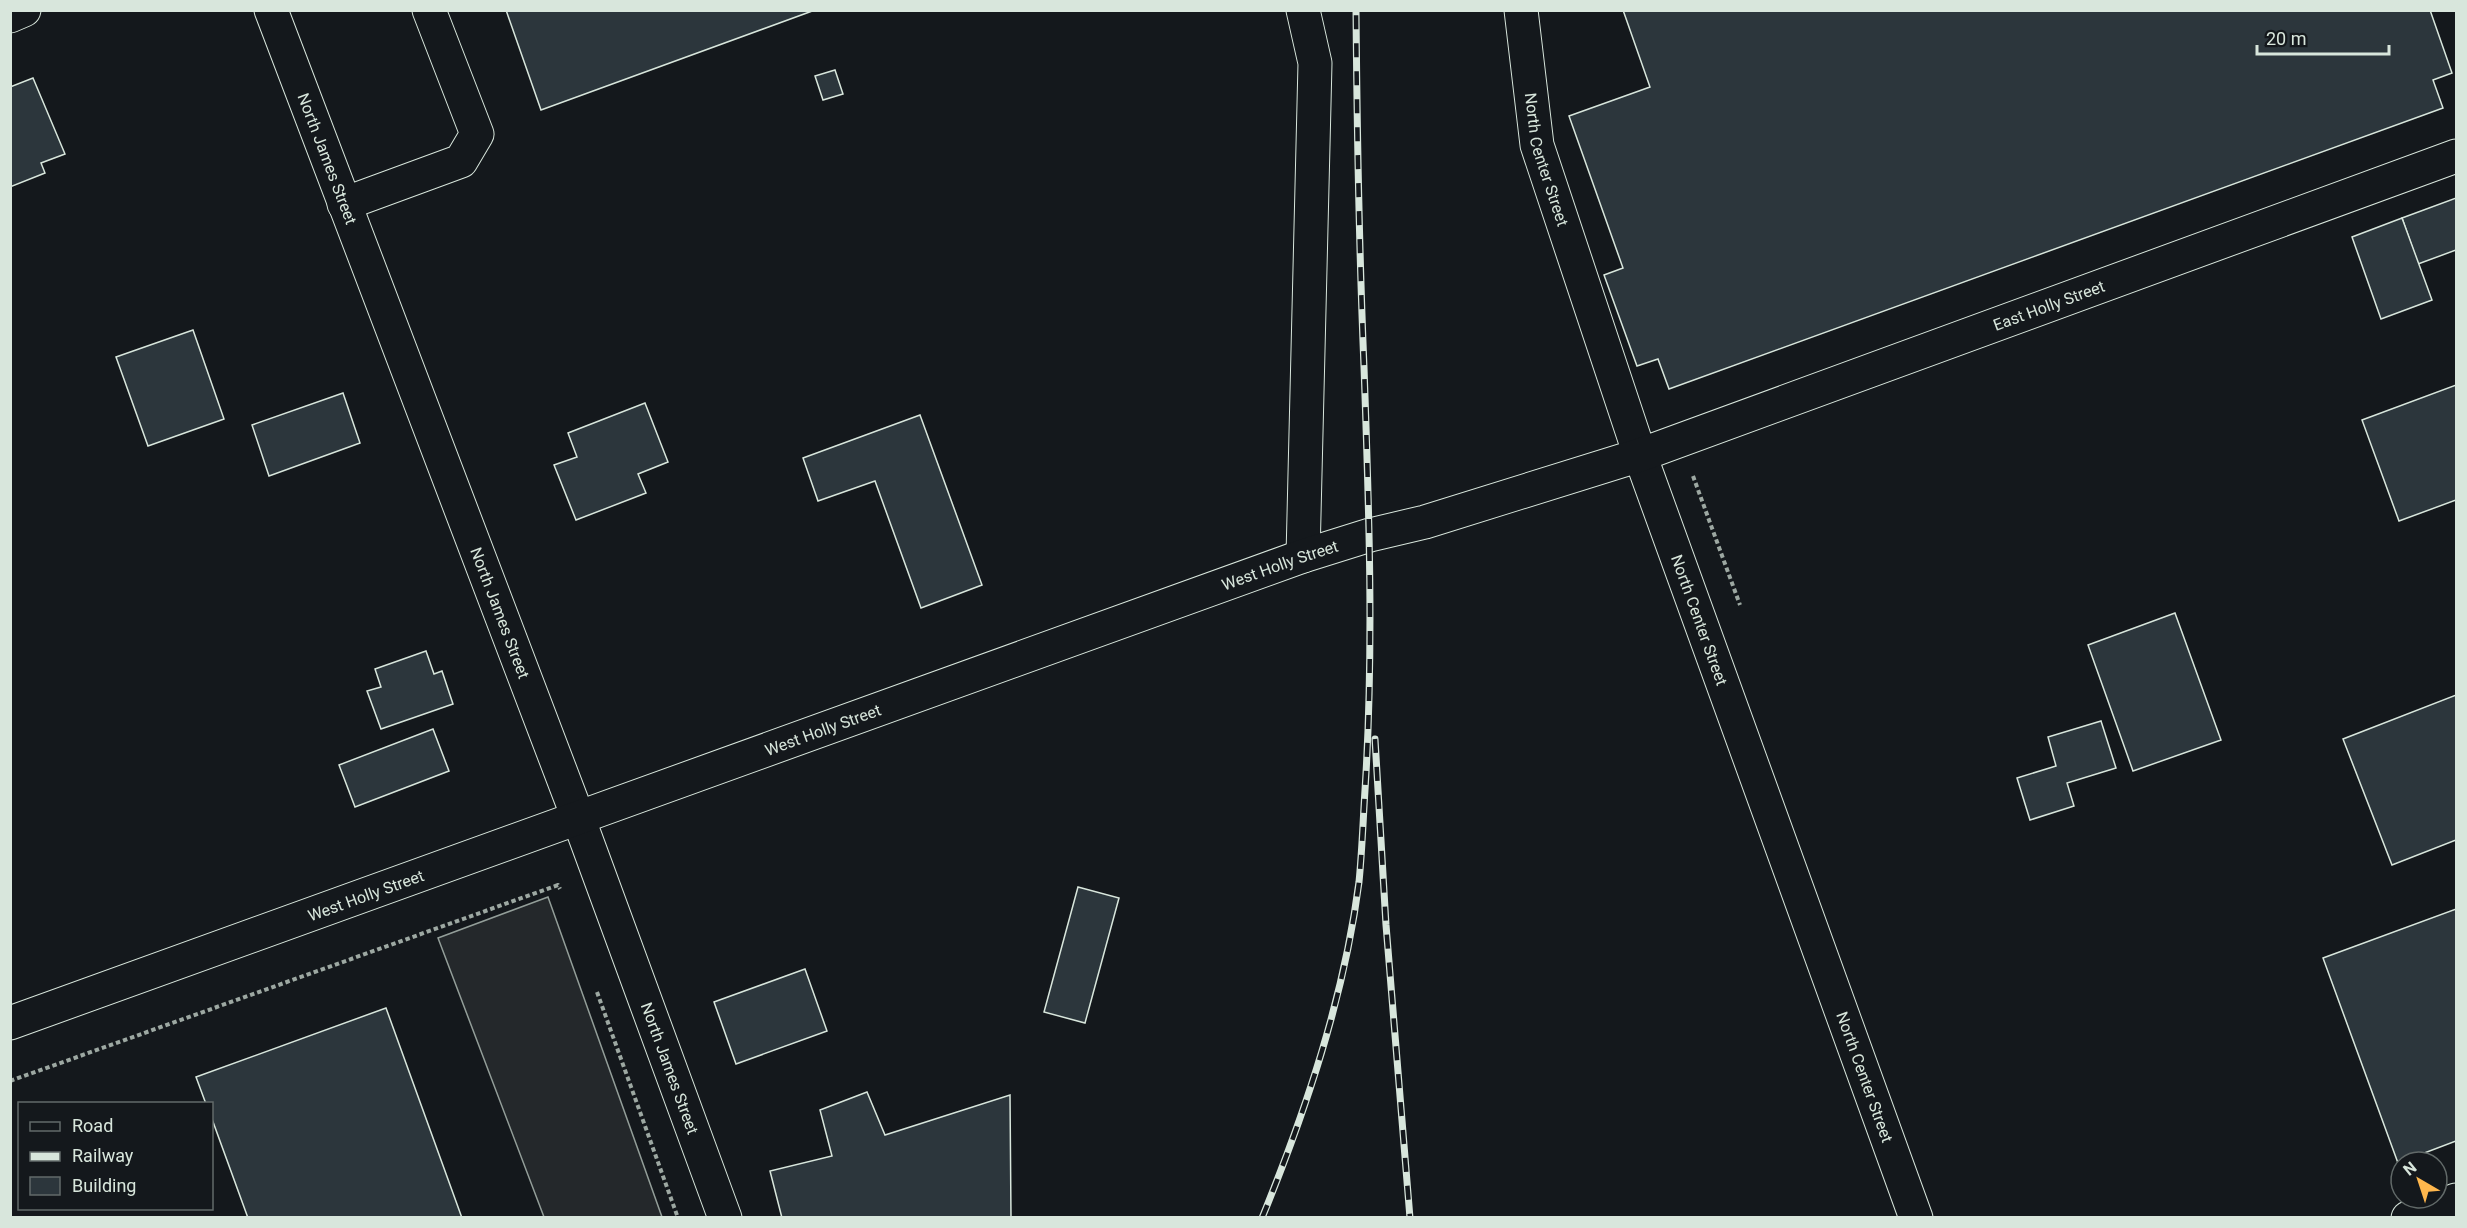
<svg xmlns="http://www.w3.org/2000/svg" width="2467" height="1228" font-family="Roboto,sans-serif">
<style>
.parking{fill:#24282b;stroke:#939e99;stroke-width:1.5}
.building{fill:#2c363c;stroke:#d8e6dc;stroke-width:1.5}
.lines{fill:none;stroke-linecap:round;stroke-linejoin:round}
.minor-casing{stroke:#d8e6dc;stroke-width:35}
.path{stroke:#9da8a2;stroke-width:4;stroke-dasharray:4.5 3;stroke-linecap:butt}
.minor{stroke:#14181c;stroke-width:33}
.rail-casing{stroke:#d8e6dc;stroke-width:7}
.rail{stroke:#14181c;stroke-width:4.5;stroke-dasharray:14;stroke-linecap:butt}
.labels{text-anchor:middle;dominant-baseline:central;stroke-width:4.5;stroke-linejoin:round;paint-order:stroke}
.street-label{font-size:16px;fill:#d8e6dc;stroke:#14181c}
</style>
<rect width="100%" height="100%" fill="#14181c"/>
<path class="parking" d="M548,897L662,1217H544L438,938Z"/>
<g class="building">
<path d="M506,10H815L541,110Z"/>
<path d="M1623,10H2430L2452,73L2433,80L2443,108L1669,389L1658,359L1637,366L1604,275L1623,268L1569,116L1650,87Z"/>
<path d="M835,70L843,94L823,100L815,76Z"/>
<path d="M33,78L65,154L41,163L45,173L10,187V87Z"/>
<path d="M2456,198V250L2418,264L2402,218Z"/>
<path d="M2402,218L2432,300L2381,319L2352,237Z"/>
<path d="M193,330L224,419L148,446L116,357Z"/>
<path d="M2456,385V500L2399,521L2362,420Z"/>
<path d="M343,393L360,443L269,476L252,425Z"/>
<path d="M645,403L668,462L638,474L646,493L576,520L554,465L577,457L568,433Z"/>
<path d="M920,415L982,585L921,608L875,481L818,501L803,458Z"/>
<path d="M2175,613L2221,740L2133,771L2088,645Z"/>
<path d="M426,651L434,674L442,671L453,704L381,729L367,691L381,687L375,669Z"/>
<path d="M2456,695V840L2392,865L2343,739Z"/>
<path d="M2101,721L2116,768L2067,783L2074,806L2030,820L2017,778L2056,766L2048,737Z"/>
<path d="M433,729L449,771L355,807L339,765Z"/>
<path d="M1078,887L1119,898L1085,1023L1044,1012Z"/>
<path d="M2456,909V1141L2398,1163L2323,958Z"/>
<path d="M805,969L827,1031L736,1064L714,1002Z"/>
<path d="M386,1008L462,1218H248L212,1119V1104H206L196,1077Z"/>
<path d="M867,1092L885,1135L1010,1095L1011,1218H782L770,1171L832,1156L820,1110Z"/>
</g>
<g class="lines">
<defs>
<g id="minor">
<path id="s1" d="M271,10L579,820L725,1218"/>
<path d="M1303,10L1315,63L1303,556"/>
<path id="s2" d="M1521,10L1537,145L1640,455L1916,1218"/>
<path d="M10,16L24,10"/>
<path d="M344,204L461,161L477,134L429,10"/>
<path id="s3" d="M10,1023C442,869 872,711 1303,556L1370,535L1425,522L1640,455L2456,156"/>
<path d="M2408,1218L2456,1200"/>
</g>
</defs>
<use href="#minor" class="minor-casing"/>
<g class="path">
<path d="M1693,476L1740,605"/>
<path d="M597,992L678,1218"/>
<path d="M10,1081L558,885L560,889"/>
</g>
<use href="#minor" class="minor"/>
<defs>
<g id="rail">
<path d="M1375,739L1386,925L1410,1218"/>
<path d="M1262,1218C1306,1110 1344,998 1359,882C1362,852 1363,821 1365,790C1374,649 1369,508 1364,367C1359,248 1357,129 1356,10"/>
</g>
</defs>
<use href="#rail" class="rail-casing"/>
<use href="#rail" class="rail"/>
</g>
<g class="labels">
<g class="street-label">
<text stroke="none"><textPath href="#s2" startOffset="152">North Center Street</textPath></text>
<text stroke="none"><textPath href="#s1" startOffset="159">North James Street</textPath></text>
<text stroke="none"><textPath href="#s3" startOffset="2162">East Holly Street</textPath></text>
<text stroke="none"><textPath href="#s3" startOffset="1350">West Holly Street</textPath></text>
<text stroke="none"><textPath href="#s1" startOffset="645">North James Street</textPath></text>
<text stroke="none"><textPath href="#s2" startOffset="638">North Center Street</textPath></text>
<text stroke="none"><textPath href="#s3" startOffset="864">West Holly Street</textPath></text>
<text stroke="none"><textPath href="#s3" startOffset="378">West Holly Street</textPath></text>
<text stroke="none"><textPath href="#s1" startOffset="1131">North James Street</textPath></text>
<text stroke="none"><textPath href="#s2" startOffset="1124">North Center Street</textPath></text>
</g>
</g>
<rect width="2467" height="1228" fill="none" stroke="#d8e6dc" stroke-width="24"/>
<rect x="18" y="1102" width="195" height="108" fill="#14181c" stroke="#626a69" stroke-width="1.5"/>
<rect x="30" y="1122" width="30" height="9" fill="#14181c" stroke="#626a69" stroke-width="1.5"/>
<text x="72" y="1132" font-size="18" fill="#d8e6dc">Road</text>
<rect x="30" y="1152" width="30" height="9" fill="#d8e6dc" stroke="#626a69" stroke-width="1.5"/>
<text x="72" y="1162" font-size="18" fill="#d8e6dc">Railway</text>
<rect x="30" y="1177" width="30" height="18" fill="#2c363c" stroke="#626a69" stroke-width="1.5"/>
<text x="72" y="1192" font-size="18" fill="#d8e6dc">Building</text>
<g transform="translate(2419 1180) rotate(321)"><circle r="28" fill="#14181c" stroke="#626a69" stroke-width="1.5"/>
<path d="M0-4.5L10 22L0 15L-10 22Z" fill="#ffb74d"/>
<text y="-9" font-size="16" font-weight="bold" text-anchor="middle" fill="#d8e6dc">N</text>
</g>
<path d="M2257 45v9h132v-9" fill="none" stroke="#d8e6dc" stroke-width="3"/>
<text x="2266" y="45" font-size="18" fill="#d8e6dc" stroke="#14181c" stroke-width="4.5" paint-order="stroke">20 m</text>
</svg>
